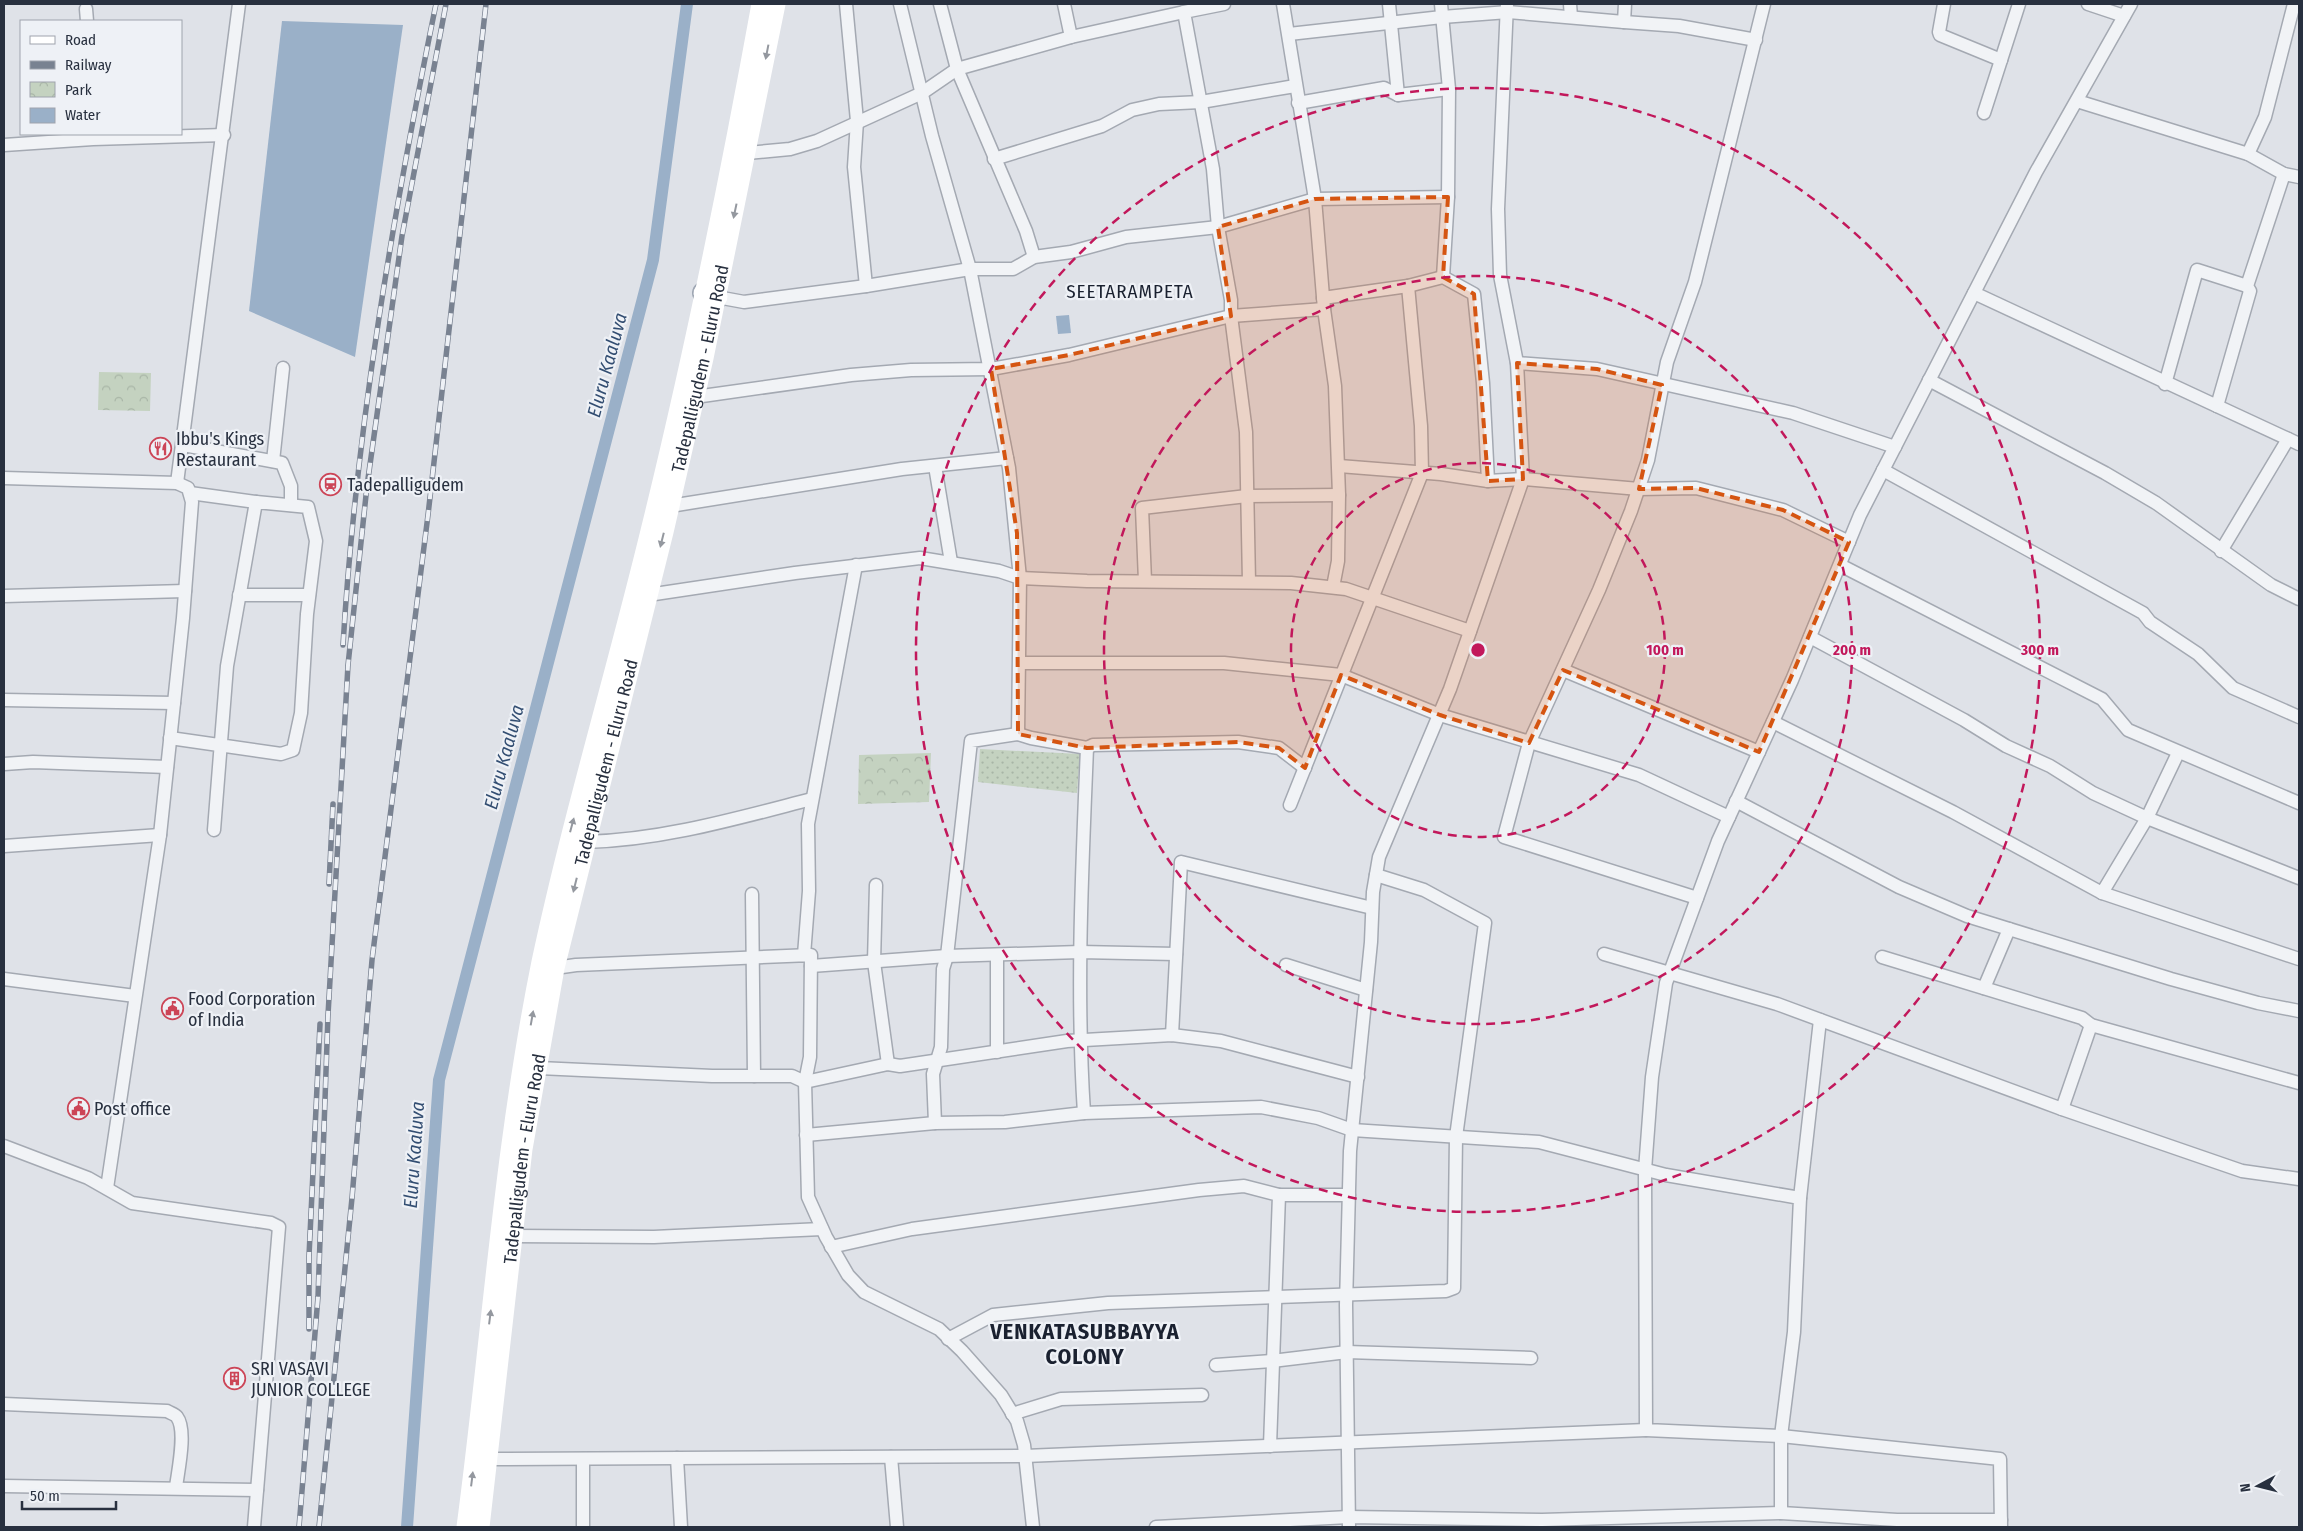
<svg xmlns="http://www.w3.org/2000/svg" width="2303" height="1531" font-family="'Fira Sans Condensed',sans-serif">
<style>
.grass{fill:url(#grass-dots)}
.park{fill:url(#park-crowns)}
.water{fill:#9ab0c8}
.lines{fill:none;stroke-linecap:round;stroke-linejoin:round}
.canal{stroke:#9ab0c8;stroke-width:12}
.street-casing{stroke:#a4a9b2;stroke-width:15}
.primary-casing{stroke:#9ea6b3;stroke-width:24}
.street{stroke:#f1f3f6;stroke-width:12}
.secondary{stroke:#fff;stroke-width:19}
.primary{stroke:#fff;stroke-width:21}
.rail-casing{stroke:#798291;stroke-width:5.5}
.rail{stroke:#eef1f6;stroke-width:4;stroke-dasharray:11;stroke-linecap:butt}
.oneway{fill:#94989f}
.marked{fill:#d55511;fill-opacity:0.2;stroke:#d55511;stroke-width:4;stroke-dasharray:10 6;stroke-linejoin:round}
.ring{fill:none;stroke:#c2185b;stroke-width:2.5;stroke-dasharray:9 6}
.labels{text-anchor:middle;dominant-baseline:central;stroke-width:4.5;stroke-linejoin:round;paint-order:stroke}
.street-label{font-size:18px;fill:#28303f;stroke:#eef1f6}
.poi-label{font-size:18px;fill:#28303f;stroke:#eef1f6;text-anchor:start}
.neighbourhood-label{font-size:19px;letter-spacing:1px;fill:#1a2130;stroke:#eef1f6}
.water-label{font-size:19px;font-style:italic;fill:#334e72;stroke:#eef1f6}
.district-label{font-size:22px;font-weight:bold;letter-spacing:1px;fill:#1a2130;stroke:#eef1f6}
.centre{fill:#c2185b;stroke:#eef1f6;stroke-width:2.5}
.ring-label{font-size:15px;text-anchor:middle;font-weight:bold;fill:#c2185b;stroke:#eef1f6;stroke-width:4.5;stroke-linejoin:round;paint-order:stroke}
</style>
<defs>
<pattern id="grass-dots" width="8" height="8" patternUnits="userSpaceOnUse" patternTransform="scale(1.25)"><rect width="8" height="8" fill="#c4d2c0"/><path d="M2 2h.1M6 6h.1" fill="none" stroke="#a8b5a6" stroke-width="1.8" stroke-linecap="round"/></pattern>
<pattern id="park-crowns" width="20" height="18" patternUnits="userSpaceOnUse" patternTransform="scale(1.25)"><rect width="20" height="18" fill="#c4d2c0"/><path d="M2 6a3 3 0 1 1 6 0M12 15a3 3 0 1 1 6 0" fill="none" stroke="#a8b5a6"/></pattern>
</defs>
<rect width="100%" height="100%" fill="#dfe2e8"/>
<path class="grass" d="M980,749L1080,754L1077,793L978,782Z"/>
<g class="park">
<path d="M99,372L151,373L150,411L98,410Z"/>
<path d="M931,753L929,802L858,804L859,755Z"/>
</g>
<g class="water">
<path d="M282,21L403,25L355,357L249,311Z"/>
<path d="M1069,315L1071,333L1058,334L1056,316Z"/>
</g>
<g class="lines">
<path class="canal" d="M407,1527L439,1080L653,260L687,4"/>
<defs>
<g id="street">
<path d="M846,4L857,121L854,167L866,286"/>
<path d="M900,4L932,136L970,269L1009,468L1020,578L1018,734"/>
<path d="M940,4L957,69L1026,231L1034,257"/>
<path d="M1064,4L1071,37"/>
<path d="M1224,4L1184,12L1213,169L1218,227L1231,300V316L1246,432L1249,582"/>
<path d="M1283,4L1315,199L1324,309L1335,386L1339,495L1338,561L1333,587"/>
<path d="M1389,4L1398,95"/>
<path d="M1441,4L1449,89L1448,197L1443,277"/>
<path d="M1570,4L1571,17"/>
<path d="M1944,4L1939,32L1940,35L2001,60"/>
<path d="M2088,4L2124,16"/>
<path d="M86,9L87,21"/>
<path d="M1624,22L1679,26L1756,40"/>
<path d="M1289,34L1442,17L1508,12L1624,22L1625,4"/>
<path d="M2077,101L2248,154L2284,174L2299,177"/>
<path d="M1298,103L1384,88L1398,95L1449,89"/>
<path d="M1984,113L2019,4"/>
<path d="M4,145L93,139L224,135"/>
<path d="M747,153L790,149L817,141L922,93L957,69L1071,37L1184,12"/>
<path d="M2248,154L2265,117L2294,4"/>
<path d="M994,159L1102,126L1132,110L1159,104L1201,102L1295,86"/>
<path d="M2284,174L2247,286L2250,291L2217,406L2299,444"/>
<path d="M1974,293L2217,406"/>
<path d="M717,297L744,302L866,286L970,269H1013L1034,257L1071,252L1126,237L1218,227L1315,199L1448,197"/>
<path d="M1323,298L1408,286L1443,277L1474,294L1483,383L1488,481"/>
<path d="M1517,363L1597,369L1793,413L1895,447"/>
<path d="M1929,380L2105,473L2156,503L2271,585L2299,599"/>
<path d="M2165,384L2197,270L2247,286"/>
<path d="M695,397L851,375L911,370L991,369L1069,355L1231,316L1324,309"/>
<path d="M183,445L282,463L291,486V505"/>
<path d="M273,461L283,368"/>
<path d="M935,466L951,562"/>
<path d="M1339,466L1441,474L1488,481L1523,479L1639,489L1696,488L1783,510L1849,542"/>
<path d="M1883,470L2143,613L2150,622L2198,654L2233,688L2299,717"/>
<path d="M4,478L177,483L188,488L192,502L183,618L160,835L107,1188"/>
<path d="M177,483L239,4"/>
<path d="M190,493L256,502"/>
<path d="M670,506L902,469L1007,458"/>
<path d="M2221,551L2288,439"/>
<path d="M1840,565L2102,699L2128,730L2299,803"/>
<path d="M1145,581L1142,508L1247,496L1339,495"/>
<path d="M239,595H309"/>
<path d="M648,595L795,573L920,558L999,571L1020,578L1087,581L1291,583L1346,589L1470,631"/>
<path d="M4,596L185,591"/>
<path d="M1810,637L1964,720L2006,746L2050,766L2093,793L2147,818L2299,878"/>
<path d="M1020,663H1224L1341,675L1440,715L1639,775L1729,817"/>
<path d="M1563,670L1759,752"/>
<path d="M4,700L174,703"/>
<path d="M1773,722L1953,812L2102,893L2299,959"/>
<path d="M170,738L281,754L293,750L301,713L307,614L316,541L308,507L256,502L227,666L214,830"/>
<path d="M4,764L33,762L167,767"/>
<path d="M1736,801L1899,887L1967,916L2171,979L2258,1003L2299,1011"/>
<path d="M1290,805L1422,473L1421,426L1408,286"/>
<path d="M585,842C663,840 738,818 812,799"/>
<path d="M4,846L160,835"/>
<path d="M876,885L874,962L888,1064"/>
<path d="M2102,893L2147,818L2178,753"/>
<path d="M752,894L754,1076"/>
<path d="M1697,898L1504,837L1529,743L1599,590L1631,511L1648,460L1667,362L1695,282L1764,4"/>
<path d="M1604,954L1777,1004L2062,1109L2242,1171L2299,1179"/>
<path d="M804,955L809,891L808,824L856,565"/>
<path d="M997,955V1052"/>
<path d="M1882,957L2082,1018L2091,1025L2299,1083"/>
<path d="M1286,965L1366,990"/>
<path d="M811,966L947,956L1080,952L1176,954"/>
<path d="M555,968L576,965L811,955L810,1057L805,1082L808,1197L826,1237L848,1275L864,1292L939,1329L962,1351L1001,1395L1017,1421L1024,1445L1033,1527"/>
<path d="M4,979L135,996"/>
<path d="M1984,988L2009,929"/>
<path d="M1172,1035L1181,862L1372,908"/>
<path d="M539,1068L712,1076H792L805,1082L888,1064L900,1066L1067,1041L1172,1035L1221,1041L1358,1077"/>
<path d="M2062,1109L2091,1025"/>
<path d="M1084,1113C1076,991 1082,870 1087,748"/>
<path d="M935,1123L933,1074L941,1047L943,969L947,956L971,741L1018,734L1031,738L1087,748L1093,745L1238,742L1279,748L1305,768"/>
<path d="M806,1135L935,1123L1005,1122L1084,1113L1261,1107L1318,1118L1352,1130L1539,1142L1666,1175L1800,1198L1794,1332L1781,1436V1513"/>
<path d="M4,1146L88,1178L132,1203L271,1223L279,1227L254,1527"/>
<path d="M1279,1195H1349"/>
<path d="M1800,1198L1820,1020"/>
<path d="M515,1236L654,1237L822,1229"/>
<path d="M831,1247L912,1229L1199,1190L1244,1186L1279,1195L1270,1446"/>
<path d="M948,1339L993,1315L1108,1303L1446,1291L1454,1288L1456,1137L1485,923L1424,890L1376,875"/>
<path d="M1216,1365L1272,1361L1347,1352L1531,1358"/>
<path d="M4,1404L167,1411C170,1413 175,1414 177,1417C187,1430 178,1471 176,1487"/>
<path d="M1012,1414L1061,1399L1202,1395"/>
<path d="M891,1457L897,1527"/>
<path d="M677,1458L681,1527"/>
<path d="M489,1459L1025,1456L1646,1430"/>
<path d="M4,1486L257,1490"/>
<path d="M583,1527V1459"/>
<path d="M1156,1527L1349,1517L1542,1520L1781,1513L1897,1520H2001"/>
<path d="M1349,1527L1346,1305L1350,1151L1371,942L1373,892L1379,857L1450,689L1523,479L1517,363L1500,275L1498,209L1507,4"/>
<path d="M2001,1527L2000,1459L1781,1436L1646,1430L1645,1170L1652,1077L1666,983L1718,841L1792,680L1860,515L2036,172L2131,4"/>
</g>
<path id="primary" d="M704,293L717,297"/>
</defs>
<use href="#street" class="street-casing"/>
<use href="#primary" class="primary-casing"/>
<use href="#street" class="street"/>
<g class="secondary">
<path d="M466,1527C491,1339 503,1149 541,962C572,817 615,675 650,531C693,357 729,180 761,4"/>
<path id="s1" d="M480,1527L523,1149L555,968L664,532L704,358L776,4"/>
</g>
<use href="#primary" class="primary"/>
<defs>
<g id="rail">
<path d="M343,645C356,429 393,215 436,4"/>
<path d="M329,884L333,804"/>
<path d="M309,1329V1256L320,1024"/>
<path d="M299,1527L318,1297L328,1015L348,665L367,486L402,236L446,4"/>
<path d="M319,1527L352,1198L372,960L428,515L486,4"/>
</g>
</defs>
<use href="#rail" class="rail-casing"/>
<use href="#rail" class="rail"/>
</g>
<defs><path id="oneway-solid" d="M-6-.8H1V-3.2L6.5 0L1 3.2V.8H-6Z" transform="scale(1.25)"/></defs>
<g class="oneway">
<use href="#oneway-solid" transform="translate(767 52) rotate(101)"/>
<use href="#oneway-solid" transform="translate(735 211) rotate(102)"/>
<use href="#oneway-solid" transform="translate(662 540) rotate(104)"/>
<use href="#oneway-solid" transform="translate(572 825) rotate(-75)"/>
<use href="#oneway-solid" transform="translate(575 885) rotate(104)"/>
<use href="#oneway-solid" transform="translate(532 1018) rotate(-80)"/>
<use href="#oneway-solid" transform="translate(490 1317) rotate(-83)"/>
<use href="#oneway-solid" transform="translate(472 1479) rotate(-83)"/>
</g>
<path class="marked" d="M1448,197L1443,277L1474,294L1488,481L1523,479L1517,363L1597,369L1662,385L1639,489L1696,488L1783,510L1849,542L1759,752L1563,670L1529,743L1440,715L1341,675L1305,768L1279,748L1238,742L1087,748L1018,734L1017,533L991,369L1069,355L1231,316L1218,227L1315,199Z"/>
<g class="ring">
<circle cx="1478" cy="650" r="187"/>
<circle cx="1478" cy="650" r="374"/>
<circle cx="1478" cy="650" r="562"/>
</g>
<defs>
<symbol id="restaurant-ring" viewBox="-11 -11 22 22"><circle r="9.5" fill="#eef1f6" stroke="#cc4557" stroke-width="1.5"/><path d="M-5-6h1v4h1v-4h1v4h1v-4h1v5L-1.5 .5V6h-2V.5L-5-1ZM5-6V6H3V1.5H1.5Q1.5-4 5-6Z" fill="#cc4557"/></symbol>
<symbol id="station-ring" viewBox="-11 -11 22 22"><circle r="9.5" fill="#eef1f6" stroke="#cc4557" stroke-width="1.5"/><path d="M-3-6H3Q5-6 5-4V2Q5 4 3 4L4.5 6H3L1.5 4h-3L-3 6H-4.5L-3 4Q-5 4-5 2V-4Q-5-6-3-6ZM-3.5-4v3h7v-3ZM-3.5 1v1.5H-2V1ZM2 1v1.5H3.5V1Z" fill="#cc4557"/></symbol>
<symbol id="civic-ring" viewBox="-11 -11 22 22"><circle r="9.5" fill="#eef1f6" stroke="#cc4557" stroke-width="1.5"/><path d="M-.6-6.5H3V-4.5H.6V-3L4-1V1h2V6H-6V1h2V-1L-.6-3ZM-1.2 2.5V6h2.4V2.5Z" fill="#cc4557"/></symbol>
<symbol id="building-ring" viewBox="-11 -11 22 22"><circle r="9.5" fill="#eef1f6" stroke="#cc4557" stroke-width="1.5"/><path d="M-4-6H4V6H1V3H-1V6H-4ZM-2.5-4.3h1.7v1.8h-1.7ZM.8-4.3h1.7v1.8H.8ZM-2.5-1h1.7V.8h-1.7ZM.8-1h1.7V.8H.8Z" fill="#cc4557"/></symbol>
</defs>
<g fill-rule="evenodd">
<use href="#restaurant-ring" x="148" y="436" width="25" height="25"/>
<use href="#station-ring" x="318" y="472" width="25" height="25"/>
<use href="#civic-ring" x="160" y="996" width="25" height="25"/>
<use href="#civic-ring" x="66" y="1096" width="25" height="25"/>
<use href="#building-ring" x="222" y="1366" width="25" height="25"/>
</g>
<g class="labels">
<g class="street-label">
<text stroke="none"><textPath href="#s1" startOffset="1181">Tadepalligudem - Eluru Road</textPath></text>
<text stroke="none"><textPath href="#s1" startOffset="776">Tadepalligudem - Eluru Road</textPath></text>
<text stroke="none"><textPath href="#s1" startOffset="371">Tadepalligudem - Eluru Road</textPath></text>
</g>
<g class="poi-label">
<text x="176" y="439">Ibbu's Kings<tspan x="176" dy="21">Restaurant</tspan></text>
<text x="347" y="485">Tadepalligudem</text>
<text x="188" y="999">Food Corporation<tspan x="188" dy="21">of India</tspan></text>
<text x="94" y="1109">Post office</text>
<text x="251" y="1369">SRI VASAVI<tspan x="251" dy="21">JUNIOR COLLEGE</tspan></text>
</g>
<g class="neighbourhood-label">
<text x="1130" y="291">SEETARAMPETA</text>
</g>
<g class="water-label">
<text transform="translate(607 365) rotate(-75)">Eluru Kaaluva</text>
<text transform="translate(504 757) rotate(-75)">Eluru Kaaluva</text>
<text transform="translate(414 1155) rotate(-86)">Eluru Kaaluva</text>
</g>
<g class="district-label">
<text x="1085" y="1331">VENKATASUBBAYYA<tspan x="1085" dy="25">COLONY</tspan></text>
</g>
</g>
<circle cx="1478" cy="650" r="8" class="centre"/>
<g class="ring-label">
<text x="1665" y="655">100 m</text>
<text x="1852" y="655">200 m</text>
<text x="2040" y="655">300 m</text>
</g>
<rect width="2303" height="1531" fill="none" stroke="#28303f" stroke-width="10"/>
<rect x="20" y="20" width="162" height="115" fill="#eef1f6" stroke="#9fa4ad"/>
<rect x="30" y="36" width="25" height="8" fill="#ffffff" stroke="#9fa4ad"/>
<text x="65" y="45" font-size="15" fill="#28303f">Road</text>
<rect x="30" y="61" width="25" height="8" fill="#798291" stroke="#9fa4ad"/>
<text x="65" y="70" font-size="15" fill="#28303f">Railway</text>
<rect x="30" y="82" width="25" height="15" fill="url(#park-crowns)" stroke="#9fa4ad"/>
<text x="65" y="95" font-size="15" fill="#28303f">Park</text>
<rect x="30" y="108" width="25" height="15" fill="#9ab0c8" stroke="#9fa4ad"/>
<text x="65" y="120" font-size="15" fill="#28303f">Water</text>
<g transform="translate(2258 1486) rotate(263)" stroke="#eef1f6" stroke-width="4" paint-order="stroke">
<path d="M0-4L9 19L0 12L-9 19Z" fill="#28303f"/>
<text y="-8" font-size="14" font-weight="bold" text-anchor="middle" fill="#28303f">N</text>
</g>
<path d="M22 1501v8h94v-8" fill="none" stroke="#28303f" stroke-width="2.5"/>
<text x="30" y="1501" font-size="15" fill="#28303f" stroke="#eef1f6" stroke-width="4" paint-order="stroke">50 m</text>
</svg>
